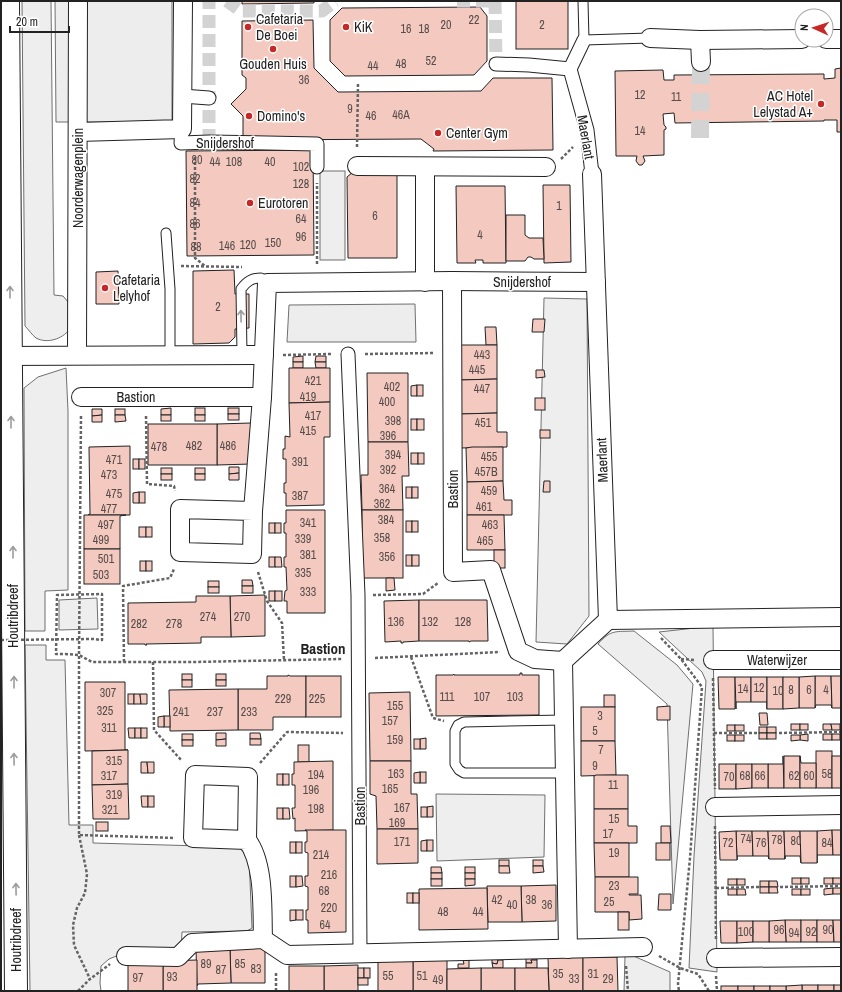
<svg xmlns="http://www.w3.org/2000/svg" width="842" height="992" font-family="'Archivo Narrow',sans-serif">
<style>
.green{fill:#eee;stroke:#6f6f6f}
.parking{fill:#ededed;stroke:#6f6f6f}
.building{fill:#f3c9c0;stroke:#222}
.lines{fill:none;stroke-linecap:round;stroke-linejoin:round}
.pedestrian-tunnel{stroke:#d3d3d3;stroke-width:13;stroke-dasharray:13 6;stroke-linecap:butt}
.minor-tunnel{stroke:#d3d3d3;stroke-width:18;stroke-dasharray:18 9;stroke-linecap:butt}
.service-casing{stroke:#222;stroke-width:11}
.pedestrian-casing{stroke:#222;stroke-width:15}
.minor-casing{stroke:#222;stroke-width:20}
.secondary-casing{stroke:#222;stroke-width:24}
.path{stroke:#646464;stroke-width:2.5;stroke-dasharray:3 2;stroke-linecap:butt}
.service{stroke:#fff;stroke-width:9}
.pedestrian{stroke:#fff;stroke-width:13}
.minor{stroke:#fff;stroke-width:18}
.secondary{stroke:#fff;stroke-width:22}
.path-bridge{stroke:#646464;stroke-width:2.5;stroke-dasharray:3 2;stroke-linecap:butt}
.oneway{stroke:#9c9c9c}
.poi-dot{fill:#c62828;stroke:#fff;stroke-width:1.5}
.labels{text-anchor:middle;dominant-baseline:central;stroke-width:3;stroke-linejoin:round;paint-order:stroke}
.number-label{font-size:12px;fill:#564c4a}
.poi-label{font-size:14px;fill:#222;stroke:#fff;text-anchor:start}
.street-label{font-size:14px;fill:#222;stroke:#fff}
.neighbourhood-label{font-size:15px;font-weight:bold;fill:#222;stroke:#fff}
</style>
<rect width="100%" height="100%" fill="#fff"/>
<g class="green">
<path d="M22,1H51L54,295L63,296L73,308C72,314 72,325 69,330C62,339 47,344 36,338C32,335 29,330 25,326Z"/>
<rect x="320" y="171" width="25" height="89"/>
<path d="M544,298L587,299L589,616L567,644L536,642Z"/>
<path d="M66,368L68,411V590L45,591V631H25L24,388L38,377Z"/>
<path d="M97,598L98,629L59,630V600Z"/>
<path d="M713,626L717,972L689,968L694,856L706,681L702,672L659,632Z"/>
<path d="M634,631L677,665L693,684L673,904L667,704L598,644C611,629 616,632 634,631Z"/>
<path d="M25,645H46V660H65L69,825H93V843L238,847L249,857L252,928L247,931L182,932L181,951H129L109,959L101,966L100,983L101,991H30Z"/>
<path d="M436,794L545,795L544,857L437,861Z"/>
<path d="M629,954L670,972V991H624L625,956Z"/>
</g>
<g class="parking">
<path d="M55,1H172V122H56Z"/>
<path d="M415,304L416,342H287L289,305Z"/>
</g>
<g class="building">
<path d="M242,1H314V3L242,4Z"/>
<rect x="516" y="1" width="52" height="48"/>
<path d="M480,7L487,16V61L474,75L345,76L330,61V20L342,8Z"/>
<path d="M313,20L314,68L338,92L481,91L493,78H552L553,150L433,151L434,149L421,139L243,140V116L231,104L246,89V78L242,75V21Z"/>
<path d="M841,68V132H837V120H824V121L675,123L674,113L663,114L664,125L666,127V129L664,130V155L643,156L645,161L642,165H639L636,161L637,156H616L615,71L663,70L664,80H674V75L824,74V79L835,78V69Z"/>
<path d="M313,150L314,255L187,256L186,151Z"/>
<path d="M353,172H397V258H348L347,177Z"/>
<path d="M543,185H570L571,262L544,263Z"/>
<path d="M456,186H505L506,263H483V260H475L476,263H457Z"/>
<path d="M506,215H525V235L529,238H543L544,259H534L531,257H528L525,261H506Z"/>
<path d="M234,270L235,294H249V328L235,329V337L229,343L193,344V271Z"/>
<path d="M118,271L119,304H96V272Z"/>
<path d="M533,319H545L544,332H532Z"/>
<path d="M485,327H496L497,345H486Z"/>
<path d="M459,345H497V379L459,380Z"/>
<path d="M303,356V362H293V357Z"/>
<path d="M316,356H326V362H315Z"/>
<rect x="293" y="362" width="10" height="6"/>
<path d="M315,362H326V368H316Z"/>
<path d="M289,368H330V402L289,403Z"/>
<path d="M536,370H544L545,377L536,378Z"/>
<path d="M367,373H408V442H368Z"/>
<path d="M497,379V413L459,414V380Z"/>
<path d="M417,385V396H411V386Z"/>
<rect x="417" y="385" width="6" height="11"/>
<rect x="535" y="398" width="10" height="12"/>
<path d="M330,402V437H324V505L286,506V493H284V483H286V459H283V449H285V436L290,437L289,403Z"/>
<path d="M171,408V415H161V409Z"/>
<rect x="195" y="408" width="10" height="7"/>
<rect x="228" y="408" width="11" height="6"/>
<path d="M92,409H102V415L92,416Z"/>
<rect x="115" y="409" width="10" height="6"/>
<path d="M497,413V432H507V447L460,448L459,414Z"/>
<rect x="228" y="414" width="11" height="6"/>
<path d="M102,415V422H92V416Z"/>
<path d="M115,415H125L126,421L115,422Z"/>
<rect x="161" y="415" width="10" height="6"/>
<rect x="195" y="415" width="10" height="6"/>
<rect x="411" y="419" width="6" height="11"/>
<rect x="417" y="419" width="7" height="11"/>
<path d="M251,423V464L217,465V424Z"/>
<rect x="148" y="424" width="69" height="41"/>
<rect x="540" y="430" width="10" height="8"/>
<path d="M368,442H408L409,476H402L403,510H362L361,475H368Z"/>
<path d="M130,446V515H88L90,514L89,447Z"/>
<path d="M472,447H503V481L467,482L466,448Z"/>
<rect x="411" y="453" width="7" height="11"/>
<rect x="418" y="453" width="6" height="11"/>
<rect x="133" y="459" width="6" height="10"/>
<rect x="139" y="459" width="6" height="10"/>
<path d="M229,467H239V473L229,474Z"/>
<rect x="161" y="468" width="11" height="6"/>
<rect x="195" y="468" width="10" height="6"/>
<path d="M239,473V480H229V474Z"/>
<rect x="161" y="474" width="11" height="6"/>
<rect x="195" y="474" width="10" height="6"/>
<path d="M503,481L504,500H512V515H467V482Z"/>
<path d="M544,481H550V492H543Z"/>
<rect x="406" y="487" width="6" height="11"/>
<rect x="412" y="487" width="6" height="11"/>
<rect x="139" y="492" width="6" height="11"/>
<path d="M139,492V503H133V493Z"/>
<path d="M286,510H325V613H287V601H284L285,591L287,590L286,567H284V557H286V533H284V523H286Z"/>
<rect x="362" y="510" width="41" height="68"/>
<path d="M84,515H126L120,516V549H84Z"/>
<path d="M467,515H504L505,550H467Z"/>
<rect x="406" y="521" width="6" height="11"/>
<rect x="412" y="521" width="6" height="11"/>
<rect x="269" y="523" width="6" height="10"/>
<rect x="275" y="523" width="6" height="10"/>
<rect x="139" y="527" width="7" height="10"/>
<rect x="146" y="527" width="6" height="10"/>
<rect x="84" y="549" width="36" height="35"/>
<rect x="494" y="550" width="11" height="18"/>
<rect x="406" y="555" width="6" height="11"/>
<rect x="412" y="555" width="7" height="11"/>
<rect x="269" y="557" width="6" height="10"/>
<path d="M275,557H281L282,567H275Z"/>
<rect x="140" y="561" width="6" height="10"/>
<rect x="146" y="561" width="6" height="10"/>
<path d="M386,578H394L395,590L386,591Z"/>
<path d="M242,580H252L253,586H242Z"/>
<rect x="208" y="581" width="11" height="6"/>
<rect x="242" y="586" width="11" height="7"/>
<rect x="208" y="587" width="11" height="6"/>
<rect x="269" y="591" width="6" height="10"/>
<rect x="275" y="591" width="7" height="10"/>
<path d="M265,595V636L231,637L230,596Z"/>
<path d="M196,596H230L231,637H201V643L146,644L147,645H145V644H128V603L196,602Z"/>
<path d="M419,600V641L403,642V643H401V641L385,642L384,601Z"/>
<path d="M419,600H487L488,641H471L469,642V641H419Z"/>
<path d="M520,673H522V675H539V715L436,716V675H453L454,674V675H520Z"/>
<rect x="182" y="674" width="10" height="6"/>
<rect x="216" y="674" width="10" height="6"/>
<path d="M288,675L290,676H306V717H273V730H238V689H267V676H288Z"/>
<rect x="306" y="676" width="35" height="41"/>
<path d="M815,676H831L832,708L831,705H816L815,708Z"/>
<path d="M815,676V708H799V677Z"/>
<path d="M831,676H841V708H832Z"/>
<path d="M718,677H735V709H719Z"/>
<path d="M735,677H751V702H736V709Z"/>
<path d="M751,677H767V709V702H751Z"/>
<rect x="767" y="677" width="16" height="32"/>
<path d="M783,677H799V708L783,709Z"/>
<rect x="182" y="680" width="10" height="7"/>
<rect x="216" y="680" width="10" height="6"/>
<path d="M85,682H125V750H128L85,751Z"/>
<path d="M238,689V730L170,731L169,690Z"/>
<path d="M410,692L411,761H370L369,693Z"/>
<rect x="128" y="694" width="6" height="10"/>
<path d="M134,694H140L141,704H134Z"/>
<path d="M140,694H147V704H141Z"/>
<rect x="604" y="695" width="11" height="12"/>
<path d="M670,706V720H657V707Z"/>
<rect x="581" y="707" width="34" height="34"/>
<path d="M759,713H767L768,725H760Z"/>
<rect x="164" y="716" width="6" height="11"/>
<path d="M164,716V727H158V717Z"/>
<rect x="791" y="724" width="9" height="6"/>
<rect x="800" y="724" width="8" height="6"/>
<path d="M823,724H831L832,730H823Z"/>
<path d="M831,724H840V730H832Z"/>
<rect x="727" y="725" width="8" height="6"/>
<rect x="735" y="725" width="9" height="6"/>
<rect x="759" y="727" width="8" height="6"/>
<rect x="767" y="727" width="9" height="6"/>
<path d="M128,728H135V738H129Z"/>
<rect x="135" y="728" width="6" height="10"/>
<rect x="141" y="728" width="6" height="10"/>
<path d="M216,733H226V739L216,740Z"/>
<path d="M250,733H260L261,739H250Z"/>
<rect x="759" y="733" width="8" height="6"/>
<rect x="767" y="733" width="9" height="6"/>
<rect x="182" y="734" width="11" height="6"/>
<path d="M808,734V741L800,740V735Z"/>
<rect x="823" y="734" width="9" height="6"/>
<rect x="832" y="734" width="8" height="6"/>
<rect x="727" y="735" width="8" height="6"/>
<rect x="735" y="735" width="9" height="6"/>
<path d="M791,735H800V740L791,741Z"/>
<path d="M426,738V749H420V739Z"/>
<path d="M226,739V746H216V740Z"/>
<rect x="250" y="739" width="11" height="6"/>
<rect x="414" y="739" width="6" height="10"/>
<rect x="182" y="740" width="11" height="6"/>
<path d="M581,741H615L616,775L581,776Z"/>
<rect x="298" y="745" width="11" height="17"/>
<path d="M128,750V784L92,785V751Z"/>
<rect x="816" y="751" width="16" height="37"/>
<path d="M783,756L784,788H768V764H783Z"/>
<rect x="784" y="756" width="16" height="32"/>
<path d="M800,756L801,763H816V788H800Z"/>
<rect x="832" y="756" width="9" height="32"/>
<path d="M333,761V830L295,831V818L293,819L292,808H295V785H292V774H294V762Z"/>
<path d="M370,761H411V794H417L418,829H377L376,796L370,794Z"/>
<path d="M141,762H147L148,773H141Z"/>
<path d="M147,762H154V773H148Z"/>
<rect x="719" y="764" width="17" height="25"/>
<path d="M736,764H752V788L736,789Z"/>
<rect x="752" y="764" width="16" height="24"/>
<rect x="420" y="772" width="6" height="11"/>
<path d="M420,772V783H414V773Z"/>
<rect x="277" y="774" width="6" height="11"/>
<rect x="283" y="774" width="6" height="11"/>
<path d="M596,775H628V809H594V776Z"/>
<path d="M128,784L129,819H93L92,785Z"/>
<path d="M141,796H148V807H142Z"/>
<rect x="148" y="796" width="6" height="11"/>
<path d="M433,806V817H427V807Z"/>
<rect x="421" y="807" width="6" height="10"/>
<rect x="277" y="808" width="6" height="11"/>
<path d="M283,808H289L290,819H283Z"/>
<path d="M594,809H628V826H637V843H594Z"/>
<rect x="96" y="822" width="12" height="9"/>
<path d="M661,826H670L671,843H661Z"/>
<path d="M377,829H418V863L377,864Z"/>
<path d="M305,830H346V932L308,933V920H306V910H308V887L305,886V876H308V853L305,852V842H307V831Z"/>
<path d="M832,830L833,855H817V863V831Z"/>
<path d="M832,830H841V855H833Z"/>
<path d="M736,831H752L753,856H737V860Z"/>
<path d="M736,831L737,860H720L719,832Z"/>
<path d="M752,831H768L769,859L768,856H753Z"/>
<path d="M768,831H784L785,859H769Z"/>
<path d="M784,831H800L801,863L800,856H785V859Z"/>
<path d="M800,831H817V863H801Z"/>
<path d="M427,840V851H421V841Z"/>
<rect x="427" y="840" width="6" height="11"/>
<rect x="290" y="842" width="6" height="11"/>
<rect x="296" y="842" width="6" height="11"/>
<path d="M594,843H629V877H595Z"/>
<rect x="656" y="843" width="14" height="17"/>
<rect x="499" y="860" width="10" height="6"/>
<rect x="533" y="860" width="10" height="6"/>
<path d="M499,866H509L510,873H499Z"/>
<path d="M533,866H543L544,872L533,873Z"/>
<path d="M431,867H441L442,873H431Z"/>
<rect x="465" y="867" width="10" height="6"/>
<rect x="431" y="873" width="11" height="6"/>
<rect x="465" y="873" width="10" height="6"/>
<rect x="290" y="876" width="6" height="11"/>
<path d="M296,876H302L303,886L296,887Z"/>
<path d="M595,877H638V894H629V895H641L642,919L629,920V912H595Z"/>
<rect x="792" y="878" width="9" height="6"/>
<rect x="801" y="878" width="8" height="6"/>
<rect x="824" y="878" width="9" height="6"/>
<rect x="833" y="878" width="8" height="6"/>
<rect x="431" y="879" width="11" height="7"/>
<path d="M465,879H475V885L465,886Z"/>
<rect x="728" y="879" width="9" height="6"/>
<rect x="737" y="879" width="8" height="6"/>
<rect x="760" y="881" width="9" height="6"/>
<path d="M769,881H777L778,887H769Z"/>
<path d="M556,885V921L522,922L521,886Z"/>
<path d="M487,886H521L522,922H488Z"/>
<rect x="760" y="887" width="9" height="6"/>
<path d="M769,887H777L778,893H769Z"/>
<path d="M487,888L488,929L419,930V889Z"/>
<path d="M833,888V894L824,895V889Z"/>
<rect x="833" y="888" width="8" height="6"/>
<rect x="728" y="889" width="9" height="6"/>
<path d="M737,889H745L746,895H737Z"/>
<rect x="792" y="889" width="9" height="6"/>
<rect x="801" y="889" width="9" height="6"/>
<rect x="407" y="893" width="6" height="10"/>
<rect x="413" y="893" width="6" height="10"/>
<path d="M659,894H671V910H658Z"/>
<path d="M290,910H296V920L290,921Z"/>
<rect x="296" y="910" width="7" height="10"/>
<rect x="618" y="912" width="11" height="18"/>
<path d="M785,920H801V942H786Z"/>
<path d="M785,920L786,942H769V921Z"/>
<rect x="801" y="920" width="16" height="22"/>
<path d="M817,920H833L834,942H817Z"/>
<path d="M833,920H841V942H834Z"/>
<path d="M720,921H737V943H721Z"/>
<path d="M737,921H753V942L737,943Z"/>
<rect x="753" y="921" width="16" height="21"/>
<path d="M230,948H265V983H231Z"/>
<path d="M230,948L231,983L198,984L197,986L196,949Z"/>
<path d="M526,955H537V960H531L532,963H526Z"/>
<path d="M492,956H503V960H498L497,964L492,963Z"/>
<path d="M548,957H583V991H549Z"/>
<path d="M583,957H617L618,991H583Z"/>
<path d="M447,958V991H413V959Z"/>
<rect x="378" y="959" width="35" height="32"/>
<path d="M197,960V991H163V961Z"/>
<path d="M463,960H469V968H458V964H464Z"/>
<path d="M498,960H503V968H493L492,963L497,964Z"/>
<path d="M531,960H537V968H526V963H532Z"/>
<rect x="128" y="961" width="35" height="30"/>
<path d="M358,965V991H324V966Z"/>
<rect x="289" y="966" width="35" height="25"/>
<rect x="358" y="968" width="6" height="10"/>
<rect x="364" y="968" width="6" height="10"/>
<rect x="481" y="968" width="34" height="23"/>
<path d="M481,968V991H447V969Z"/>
<path d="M515,968H548L549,991H515Z"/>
<rect x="358" y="978" width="10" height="7"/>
<rect x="802" y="985" width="16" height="6"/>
<path d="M802,985V991H786V986Z"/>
<rect x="818" y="985" width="16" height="6"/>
<rect x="834" y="985" width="7" height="6"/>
<rect x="721" y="986" width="17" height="5"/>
<rect x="738" y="986" width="16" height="5"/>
<rect x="754" y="986" width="16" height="5"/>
<rect x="770" y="986" width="16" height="5"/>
</g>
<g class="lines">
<g class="pedestrian-tunnel">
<path d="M227,1L241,11H322L335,1"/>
<path d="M457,1H495"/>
<path d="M495,1L496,64"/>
<path d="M209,142V1"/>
</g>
<path class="minor-tunnel" d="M700,138L701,62"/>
<defs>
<g id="service">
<path d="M583,1L584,40L650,38"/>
<path d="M166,233L170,289V355"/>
<path d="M242,355L241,289C247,281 252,278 261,278"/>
<path d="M564,720L464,722L458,725L455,731V764L459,770L464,773H565"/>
</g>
<g id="pedestrian">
<path d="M584,40L570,69L587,130L592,174"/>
<path d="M496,64L529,65L570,69"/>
<path d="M182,96L209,98"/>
<path d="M182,129L181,143L209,142L317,144V167"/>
<path d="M348,354L358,595L360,954"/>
</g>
<g id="minor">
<path d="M650,38L700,40L802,39"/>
<path d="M826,39H841"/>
<path d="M700,40L701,62"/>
<path d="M78,132L182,129L183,1"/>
<path d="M357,166L546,167"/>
<path d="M425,167V282"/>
<path d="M592,174L608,620L841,617"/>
<path d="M452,281L453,572L491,570L518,651L535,659L563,661"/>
<path d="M77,355L78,1"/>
<path d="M1,356L264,355"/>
<path d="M81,397H262"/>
<path d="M253,511L180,509V552L252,554L253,511L262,397L267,283L452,281L596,282"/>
<path d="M713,660H841"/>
<path d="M715,807L841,805"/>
<path d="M247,840L248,777L195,775L193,838L247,840C265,864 262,910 263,939"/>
<path d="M568,949L563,661L608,620"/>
<path d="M126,956L178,957L192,943L263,939L287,955L643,947"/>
<path d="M716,958L841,957"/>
</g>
<path id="secondary" d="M8,1L16,991"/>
</defs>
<use href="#service" class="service-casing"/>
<use href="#pedestrian" class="pedestrian-casing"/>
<use href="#minor" class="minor-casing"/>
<use href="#secondary" class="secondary-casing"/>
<g class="path">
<path d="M357,147L358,83"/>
<path d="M195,157V258L205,266"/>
<path d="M561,159L573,147"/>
<path d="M317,264V183"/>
<path d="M181,266L242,267"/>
<path d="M365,354L434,353"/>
<path d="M283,355L332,354"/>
<path d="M81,416L79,655V835L175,838"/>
<path d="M146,416L147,484L174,486L175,491"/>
<path d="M258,572L267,601L282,623L284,660"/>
<path d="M373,595L423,594L438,583"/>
<path d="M661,638L681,659L702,687L690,858L678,984L679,991"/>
<path d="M65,654L79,655L92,662H194L342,659"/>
<path d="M411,657L433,718L444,721"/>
<path d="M375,658L500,652"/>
<path d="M681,659L695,660"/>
<path d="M124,662L123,586L170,578L174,569"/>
<path d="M153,662L154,730L182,761"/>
<path d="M713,678L715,789"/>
<path d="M714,733H757"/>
<path d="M779,733L841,732"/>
<path d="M260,763L287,732L343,733"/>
<path d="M715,826L716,941"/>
<path d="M79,835L87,874L85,893L77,908L73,925L74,945L90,979"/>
<path d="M780,887L841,886"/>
<path d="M716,888L759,887"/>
<path d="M659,956L680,968L698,974L709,991"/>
<path d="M626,966L628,991"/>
<path d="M716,976L717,991"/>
<path d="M78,991L90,979L110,964"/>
<path d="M276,991V971"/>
</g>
<use href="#service" class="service"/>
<use href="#pedestrian" class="pedestrian"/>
<use href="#minor" class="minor"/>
<use href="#secondary" class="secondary"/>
<path class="path-bridge" d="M1,640L93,639L102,640V594L57,595L56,654H65"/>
</g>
<defs><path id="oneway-shaft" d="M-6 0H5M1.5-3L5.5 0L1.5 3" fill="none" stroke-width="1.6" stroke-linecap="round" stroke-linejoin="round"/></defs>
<g class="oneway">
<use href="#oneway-shaft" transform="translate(10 292) rotate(-90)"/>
<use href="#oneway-shaft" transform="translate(241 316) rotate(-91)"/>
<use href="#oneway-shaft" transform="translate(11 422) rotate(-90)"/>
<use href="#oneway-shaft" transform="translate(13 552) rotate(-90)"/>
<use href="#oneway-shaft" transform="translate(14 682) rotate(-90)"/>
<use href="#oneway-shaft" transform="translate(14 759) rotate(-91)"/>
<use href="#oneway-shaft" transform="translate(16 889) rotate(-91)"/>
</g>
<g class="poi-dot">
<circle cx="248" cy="27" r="4"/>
<circle cx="346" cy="27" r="4"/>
<circle cx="273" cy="49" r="4"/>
<circle cx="821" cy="104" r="4"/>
<circle cx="249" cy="116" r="4"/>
<circle cx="438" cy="133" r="4"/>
<circle cx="250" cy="203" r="4"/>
<circle cx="105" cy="288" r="4"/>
</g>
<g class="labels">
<g class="number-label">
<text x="474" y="20">22</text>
<text x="446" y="25">20</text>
<text x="542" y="25">2</text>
<text x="406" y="29">16</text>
<text x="424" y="29">18</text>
<text x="431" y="61">52</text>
<text x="401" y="64">48</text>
<text x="373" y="66">44</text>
<text x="304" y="80">36</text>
<text x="640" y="95">12</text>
<text x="676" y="97">11</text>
<text x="350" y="109">9</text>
<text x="401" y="115">46A</text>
<text x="371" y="116">46</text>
<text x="640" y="131">14</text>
<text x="197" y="160">80</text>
<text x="215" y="162">44</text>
<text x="234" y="162">108</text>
<text x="270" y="162">40</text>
<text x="301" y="167">102</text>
<text x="195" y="179">82</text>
<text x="301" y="184">128</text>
<text x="195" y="203">84</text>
<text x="559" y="206">1</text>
<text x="375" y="216">6</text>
<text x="301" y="219">64</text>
<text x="195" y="224">86</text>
<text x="480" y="235">4</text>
<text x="301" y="237">96</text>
<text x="273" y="243">150</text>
<text x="248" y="245">120</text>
<text x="227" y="246">146</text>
<text x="196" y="247">88</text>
<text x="218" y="307">2</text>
<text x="482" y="355">443</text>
<text x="477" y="370">445</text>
<text x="313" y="381">421</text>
<text x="392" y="387">402</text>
<text x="482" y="389">447</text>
<text x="308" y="397">419</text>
<text x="387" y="402">400</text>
<text x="313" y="416">417</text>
<text x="393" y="421">398</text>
<text x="483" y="423">451</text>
<text x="308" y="431">415</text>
<text x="388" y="436">396</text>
<text x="194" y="446">482</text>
<text x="228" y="446">486</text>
<text x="159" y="447">478</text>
<text x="393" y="455">394</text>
<text x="489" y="457">455</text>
<text x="114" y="460">471</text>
<text x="300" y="462">391</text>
<text x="388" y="470">392</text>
<text x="486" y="472">457B</text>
<text x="109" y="475">473</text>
<text x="387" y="489">364</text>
<text x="489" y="491">459</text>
<text x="114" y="494">475</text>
<text x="300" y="496">387</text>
<text x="382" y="504">362</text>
<text x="484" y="507">461</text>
<text x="109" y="509">477</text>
<text x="386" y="520">384</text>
<text x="308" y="523">341</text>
<text x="106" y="525">497</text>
<text x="490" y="525">463</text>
<text x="382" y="538">358</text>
<text x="303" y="539">339</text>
<text x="101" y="540">499</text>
<text x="485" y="541">465</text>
<text x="308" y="555">381</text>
<text x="387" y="557">356</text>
<text x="106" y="559">501</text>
<text x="303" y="573">335</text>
<text x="101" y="575">503</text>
<text x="308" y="592">333</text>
<text x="208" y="617">274</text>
<text x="242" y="617">270</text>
<text x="396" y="622">136</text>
<text x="430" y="622">132</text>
<text x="463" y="622">128</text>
<text x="139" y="624">282</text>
<text x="174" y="624">278</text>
<text x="759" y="688">12</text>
<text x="743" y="689">14</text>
<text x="791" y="690">8</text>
<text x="809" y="690">6</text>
<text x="826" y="690">4</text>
<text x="778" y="691">10</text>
<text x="108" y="693">307</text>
<text x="447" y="697">111</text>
<text x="482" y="697">107</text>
<text x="515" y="697">103</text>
<text x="283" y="699">229</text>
<text x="317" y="699">225</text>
<text x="395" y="706">155</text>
<text x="105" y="711">325</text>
<text x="181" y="712">241</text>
<text x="215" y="712">237</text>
<text x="249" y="712">233</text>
<text x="600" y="716">3</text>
<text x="390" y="721">157</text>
<text x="109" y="728">311</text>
<text x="595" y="731">5</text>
<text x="395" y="740">159</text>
<text x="601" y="750">7</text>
<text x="114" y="761">315</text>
<text x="595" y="766">9</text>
<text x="396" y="774">163</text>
<text x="827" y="774">58</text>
<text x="316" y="775">194</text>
<text x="109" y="776">317</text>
<text x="745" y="776">68</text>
<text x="760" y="776">66</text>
<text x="794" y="776">62</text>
<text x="809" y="776">60</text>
<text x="729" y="777">70</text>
<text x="613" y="785">11</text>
<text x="390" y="789">165</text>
<text x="311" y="790">196</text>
<text x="114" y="795">319</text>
<text x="402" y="808">167</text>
<text x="316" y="809">198</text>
<text x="110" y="810">321</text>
<text x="614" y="819">15</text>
<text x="397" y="823">169</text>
<text x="608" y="834">17</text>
<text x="746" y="839">74</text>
<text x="777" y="840">78</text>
<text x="796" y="841">80</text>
<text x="402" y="842">171</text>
<text x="728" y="843">72</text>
<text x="761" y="843">76</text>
<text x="827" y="843">84</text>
<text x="614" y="853">19</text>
<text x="321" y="855">214</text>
<text x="329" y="875">216</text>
<text x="614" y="886">23</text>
<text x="324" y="891">68</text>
<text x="497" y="900">42</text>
<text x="531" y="900">38</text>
<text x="609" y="902">25</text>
<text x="512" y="905">40</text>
<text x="547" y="905">36</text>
<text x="329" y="908">220</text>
<text x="443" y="912">48</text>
<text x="478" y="912">44</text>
<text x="325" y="925">64</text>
<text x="779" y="930">96</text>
<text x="828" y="930">90</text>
<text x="746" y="932">100</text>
<text x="811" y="932">92</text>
<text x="794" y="933">94</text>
<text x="206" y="964">89</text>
<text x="240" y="964">85</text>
<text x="256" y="969">83</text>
<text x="221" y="970">87</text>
<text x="558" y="974">35</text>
<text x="593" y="974">31</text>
<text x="388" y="976">55</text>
<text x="422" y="976">51</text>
<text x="172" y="977">93</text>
<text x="138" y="978">97</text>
<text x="574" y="979">33</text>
<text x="608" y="979">29</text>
<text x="438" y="980">49</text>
</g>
<g class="poi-label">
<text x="256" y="19">Cafetaria<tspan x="256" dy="16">De Boei</tspan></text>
<text x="354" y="27">KiK</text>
<text x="273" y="64" text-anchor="middle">Gouden Huis</text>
<text x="813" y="96" text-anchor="end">AC Hotel<tspan x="813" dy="16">Lelystad A+</tspan></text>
<text x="257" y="116">Domino's</text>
<text x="446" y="133">Center Gym</text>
<text x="258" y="203">Eurotoren</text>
<text x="113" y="280">Cafetaria<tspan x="113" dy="16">Lelyhof</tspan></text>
</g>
<g class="street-label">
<text transform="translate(586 137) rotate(80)">Maerlant</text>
<text x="225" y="143">Snijdershof</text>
<text transform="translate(78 178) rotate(-90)">Noorderwagenplein</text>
<text x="522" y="282">Snijdershof</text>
<text x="136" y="397">Bastion</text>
<text transform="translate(602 460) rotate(-92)">Maerlant</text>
<text transform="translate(453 489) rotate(-90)">Bastion</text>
<text transform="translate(13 616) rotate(-90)">Houtribdreef</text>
<text x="777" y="660">Waterwijzer</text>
<text transform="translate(360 806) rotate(-90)">Bastion</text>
<text transform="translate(16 940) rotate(-90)">Houtribdreef</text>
</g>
<g class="neighbourhood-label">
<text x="323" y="648">Bastion</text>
</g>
</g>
<rect width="842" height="992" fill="none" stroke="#222222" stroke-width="4"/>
<g transform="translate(814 28) rotate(273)"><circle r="19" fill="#ffffff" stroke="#a7a7a7"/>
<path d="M0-3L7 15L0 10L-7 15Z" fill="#c62828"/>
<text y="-6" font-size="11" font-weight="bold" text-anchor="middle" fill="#222222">N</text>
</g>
<path d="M10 26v6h59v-6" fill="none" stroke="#222222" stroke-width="2"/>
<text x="16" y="26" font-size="12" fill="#222222" stroke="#ffffff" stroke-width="3" paint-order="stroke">20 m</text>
</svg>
